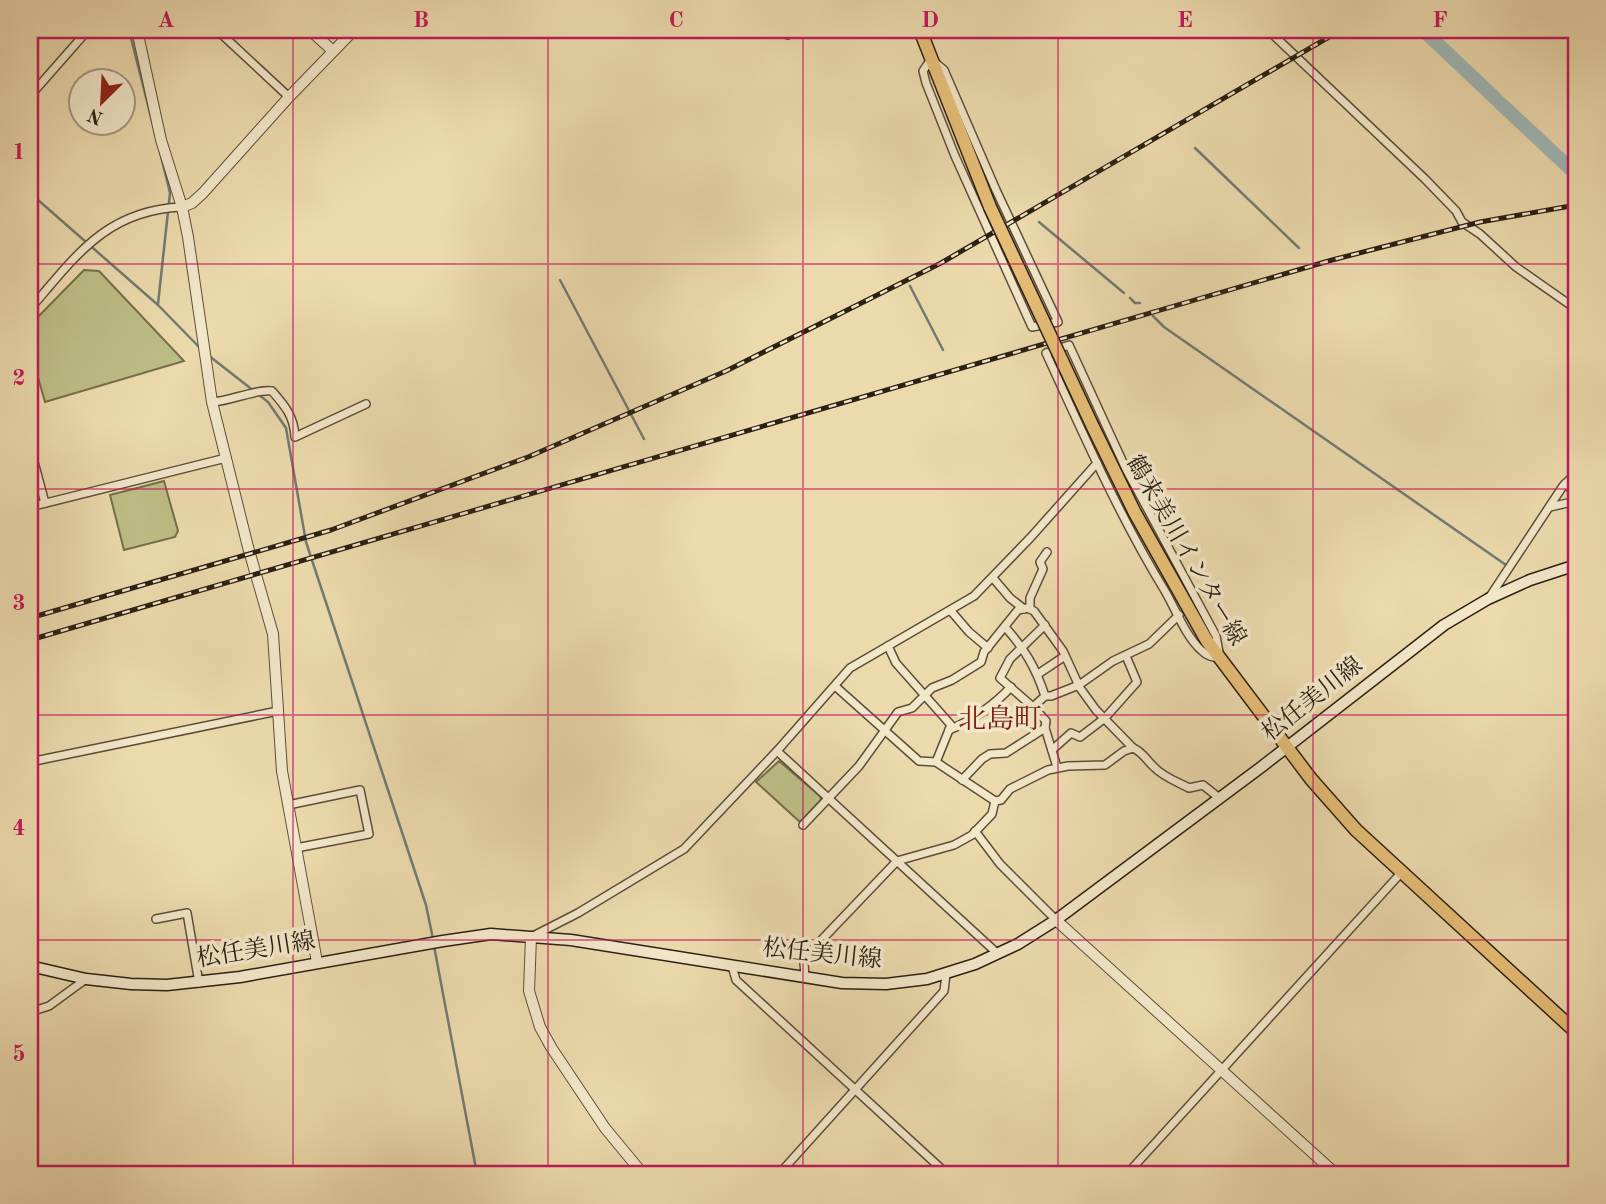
<svg xmlns="http://www.w3.org/2000/svg" width="1606" height="1204" font-family="'Old Standard TT','Noto Serif JP',serif">
<style>
.green{fill:#bdbe86;stroke:#746f4c;stroke-width:2}
.lines{fill:none;stroke-linecap:round;stroke-linejoin:round}
.stream{stroke:#717b75;stroke-width:2.5}
.river{stroke:#9fb7b6;stroke-width:14}
.minor-casing{stroke:#5b4e3a;stroke-width:10}
.tertiary-casing{stroke:#5b4e3a;stroke-width:12}
.secondary-casing{stroke:#2b2013;stroke-width:13}
.primary-casing{stroke:#2b2013;stroke-width:15}
.minor{stroke:#f3e7ca;stroke-width:7}
.tertiary{stroke:#f3e7ca;stroke-width:10}
.secondary{stroke:#f3e7ca;stroke-width:10}
.primary{stroke:#e6bd76;stroke-width:12}
.rail-casing{stroke:#2b2013;stroke-width:5}
.rail{stroke:#f3e7ca;stroke-width:2.5;stroke-dasharray:8;stroke-linecap:butt}
.primary-bridge-casing{stroke:#2b2013;stroke-width:15;stroke-linecap:butt}
.primary-bridge{stroke:#e6bd76;stroke-width:12}
.grid{fill:none;stroke:#c2185b;stroke-width:2;stroke-opacity:0.55}
.labels{text-anchor:middle;dominant-baseline:central;stroke-width:7;stroke-linejoin:round;paint-order:stroke}
.street-label{font-size:24px;fill:#2b2013;stroke:#f3e7ca}
.quarter-label{font-size:28px;fill:#7a1f14;stroke:#f3e7ca}
.neatline{fill:none;stroke:#c2185b;stroke-width:2.5}
.grid-label{font-size:23px;text-anchor:middle;font-weight:bold;fill:#c2185b}
</style>
<rect width="100%" height="100%" fill="#ecdaad"/>
<filter id="stains"><feTurbulence type="fractalNoise" baseFrequency=".00286" numOctaves="4"/><feColorMatrix values="0 0 0 0 .2 0 0 0 0 .09 0 0 0 0 .02 0 0 0 .5 -.17"/></filter>
<radialGradient id="worn" r=".72"><stop offset=".6" stop-color="#630" stop-opacity="0"/><stop offset="1" stop-color="#630" stop-opacity=".3"/></radialGradient>
<g class="green">
<path d="M84,270L99,271L184,361L45,402L30,349V325Z"/>
<path d="M164,481L178,531L175,537L124,550L110,495Z"/>
<path d="M779,761L820,796L821,800L800,822L756,782Z"/>
</g>
<g class="lines">
<g class="stream">
<path d="M129,30L153,125"/>
<path d="M1195,148L1299,248"/>
<path d="M30,193L158,305L201,349"/>
<path d="M1039,222L1124,293"/>
<path d="M560,280L644,439"/>
<path d="M910,286L943,350"/>
<path d="M1130,298L1135,303H1140"/>
<path d="M158,304L170,193L159,148"/>
<path d="M1153,316L1164,327L1506,565"/>
<path d="M208,355L268,402L286,428L306,542L426,905L433,939"/>
<path d="M434,946L477,1174"/>
<path d="M30,1169L37,1174"/>
</g>
<g class="river">
<path d="M1423,30L1496,99"/>
<path d="M1500,103L1576,174"/>
</g>
<defs>
<g id="minor">
<path d="M217,30L289,97"/>
<path d="M1268,30L1425,179L1456,211L1462,222L1480,234L1516,267L1576,309"/>
<path d="M788,35L792,30"/>
<path d="M931,59L944,70L996,190L1058,322L1032,327L955,156L926,83L923,71Z"/>
<path d="M30,96L88,30"/>
<path d="M30,309C75,257 106,210 182,207"/>
<path d="M1069,345L1126,469L1216,636L1220,658C1212,657 1207,656 1201,650C1185,635 1176,610 1165,591C1119,516 1083,433 1046,353Z"/>
<path d="M212,402C231,401 255,389 272,391C285,406 294,416 295,437L366,404"/>
<path d="M30,447L45,503"/>
<path d="M1565,484L1576,493"/>
<path d="M30,507L226,458"/>
<path d="M1550,507L1576,501"/>
<path d="M993,578L1010,598L1024,609"/>
<path d="M1489,598L1563,486L1576,473"/>
<path d="M1030,609V598L1043,569L1040,562L1047,552"/>
<path d="M951,611L969,632L988,648"/>
<path d="M1045,625L1010,659L1000,678L1033,707L1046,721L1045,728L1057,767"/>
<path d="M1005,627C1024,648 1036,668 1045,696L1033,707"/>
<path d="M888,646L896,663L951,725L936,762"/>
<path d="M1038,674L1065,656"/>
<path d="M835,686L919,761L936,762L995,801"/>
<path d="M1045,696H1051L1079,685L1113,661L1149,644L1179,615"/>
<path d="M949,730C973,720 993,706 1011,687"/>
<path d="M1052,750L1071,733L1080,737L1105,718L1137,682L1126,656"/>
<path d="M777,751L998,954"/>
<path d="M30,762L278,711"/>
<path d="M962,780L982,759L990,754L1006,753L1045,728"/>
<path d="M288,805L360,790L369,834L296,848"/>
<path d="M803,825L859,766L898,712L912,708L932,688L952,680L981,662L984,652L1018,610L1027,608L1034,611L1063,651L1080,688L1096,710L1133,748"/>
<path d="M975,831L1000,864L1056,920"/>
<path d="M156,919L187,913L199,983"/>
<path d="M533,936L578,913L684,849L777,751L850,668L974,596L1031,537L1097,463"/>
<path d="M732,966L736,980L947,1174"/>
<path d="M805,977L804,963L810,952L897,861L954,845L972,835L992,814L995,801L1001,800L1010,789L1048,770L1068,766L1105,765L1124,751L1133,748C1143,752 1146,760 1154,767C1163,777 1178,782 1189,788L1203,785L1218,797"/>
<path d="M30,1012L49,1006L86,979"/>
<path d="M779,1174L944,991L946,974"/>
<path d="M1127,1174L1401,873"/>
</g>
<g id="tertiary">
<path d="M137,30L161,140L182,207L188,237L212,402L248,547L273,634L282,771L317,962"/>
<path d="M310,30L333,51"/>
<path d="M182,207L192,203L203,193L289,97L354,30"/>
<path d="M1056,920L1336,1174"/>
<path d="M531,937L529,991L540,1027L551,1047L605,1128L643,1174"/>
</g>
<path id="secondary" d="M30,966L86,979L131,984L167,985L240,977L443,941L491,934L571,940L842,983L886,984L927,979L975,964L1018,944L1056,920L1260,768L1444,625L1488,599L1530,580L1576,565"/>
<g id="primary">
<path d="M920,30L990,207"/>
<path d="M1093,427L1135,513L1207,641L1311,779L1356,830L1576,1032"/>
</g>
</defs>
<use href="#minor" class="minor-casing"/>
<use href="#tertiary" class="tertiary-casing"/>
<use href="#secondary" class="secondary-casing"/>
<use href="#primary" class="primary-casing"/>
<use href="#minor" class="minor"/>
<use href="#tertiary" class="tertiary"/>
<use href="#secondary" class="secondary"/>
<use href="#primary" class="primary"/>
<defs>
<g id="rail">
<path d="M30,618L331,530L528,457L726,371L941,263L1341,30"/>
<path d="M30,640L1332,260L1480,222L1576,205"/>
</g>
</defs>
<use href="#rail" class="rail-casing"/>
<use href="#rail" class="rail"/>
<defs>
<path id="primary-bridge" d="M990,207L1093,427"/>
</defs>
<use href="#primary-bridge" class="primary-bridge-casing"/>
<use href="#primary-bridge" class="primary-bridge"/>
</g>
<path class="grid" d="M293,30V1174M548,30V1174M803,30V1174M1058,30V1174M1313,30V1174M30,264H1576M30,489H1576M30,715H1576M30,940H1576"/>
<g class="labels">
<g class="street-label">
<text transform="translate(1185 551) rotate(60)">鶴来美川インター線</text>
<text transform="translate(1313 700) rotate(-38)">松任美川線</text>
<text transform="translate(256 951) rotate(-9)">松任美川線</text>
<text transform="translate(822 955) rotate(6)">松任美川線</text>
</g>
<g class="quarter-label">
<text x="1000" y="721">北島町</text>
</g>
</g>
<rect width="1606" height="1204" fill="none" stroke="#ecdaad" stroke-width="77"/>
<g transform="translate(102 102) rotate(204)"><circle r="33" fill="#f3e7ca" stroke="#a39781" stroke-width="2"/>
<path d="M0-5L12 26L0 18L-12 26Z" fill="#8f2418"/>
<text y="-10" font-size="19" font-weight="bold" text-anchor="middle" fill="#2b2013">N</text>
</g>
<rect x="38" y="38" width="1530" height="1128" class="neatline"/>
<g class="grid-label">
<text x="166" y="27">A</text>
<text x="421" y="27">B</text>
<text x="676" y="27">C</text>
<text x="930" y="27">D</text>
<text x="1185" y="27">E</text>
<text x="1440" y="27">F</text>
<text x="19" y="159">1</text>
<text x="19" y="385">2</text>
<text x="19" y="610">3</text>
<text x="19" y="835">4</text>
<text x="19" y="1061">5</text>
</g>
<rect width="100%" height="100%" filter="url(#stains)"/>
<rect width="100%" height="100%" fill="url(#worn)"/>
</svg>
